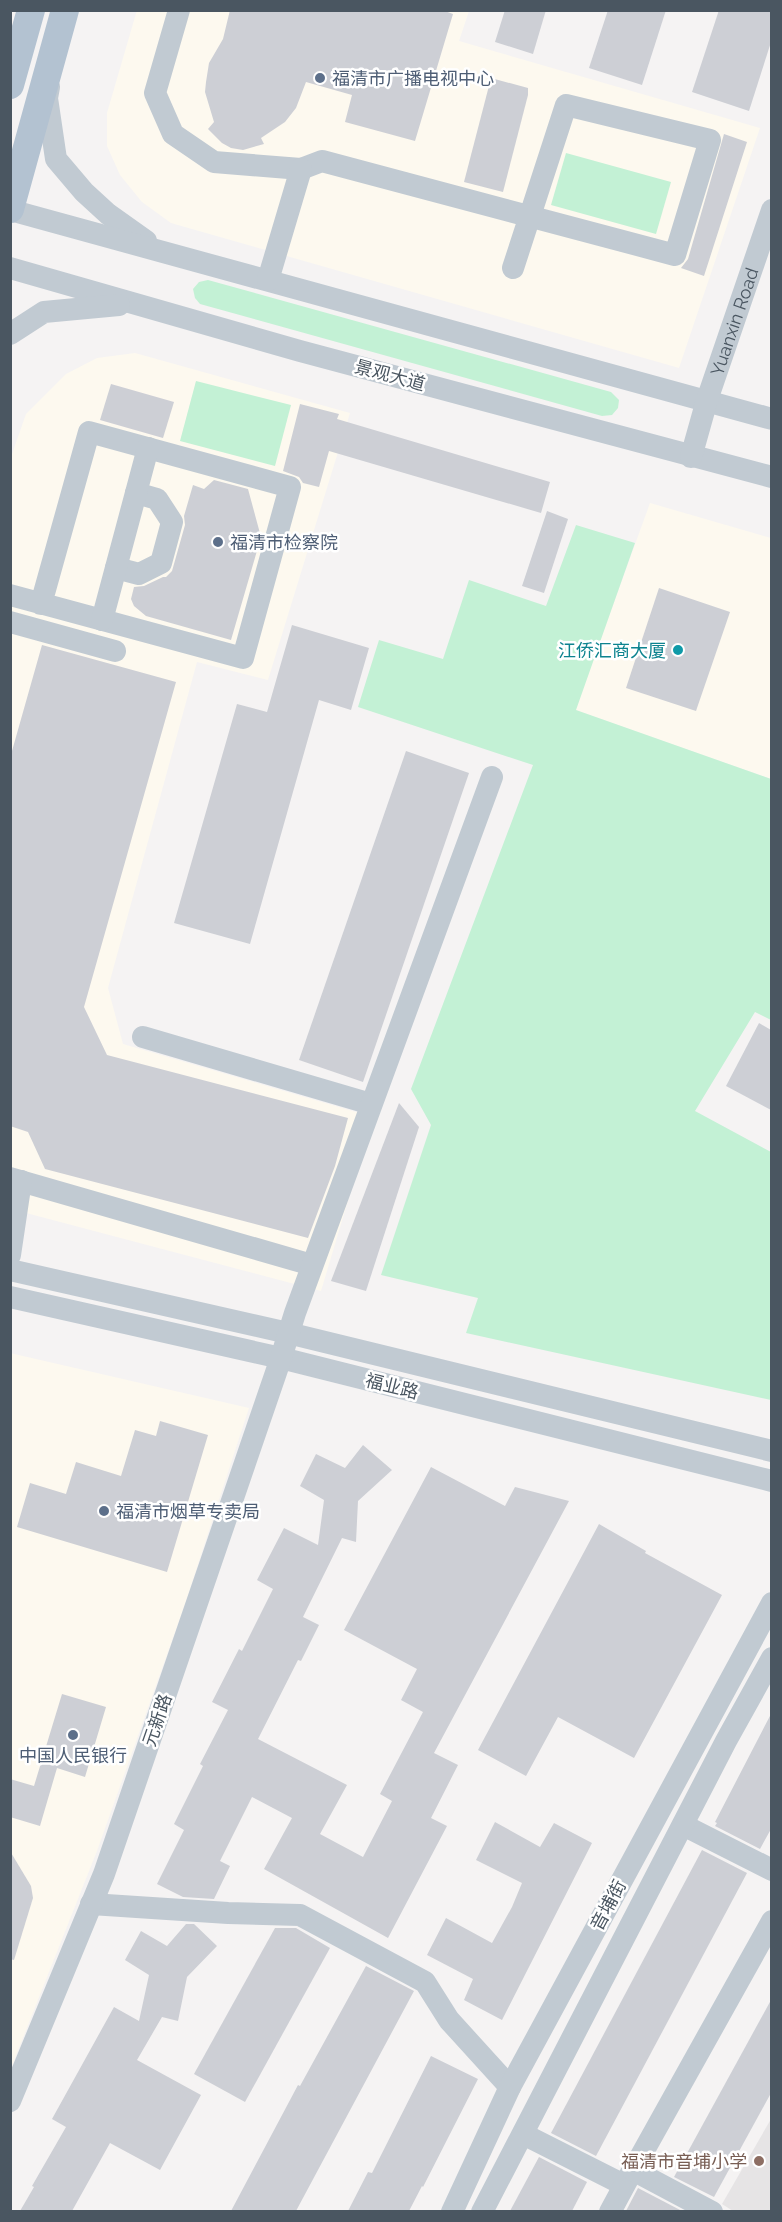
<svg xmlns="http://www.w3.org/2000/svg" width="782" height="2222" font-family="Raleway,'Noto Sans SC',sans-serif">
<style>
.commercial{fill:#fdf9ef}
.education{fill:#e6e4e5}
.green{fill:#c3f1d5}
.building{fill:#cdcfd5}
.lines{fill:none;stroke-linecap:round;stroke-linejoin:round}
.minor{stroke:#c1cad2;stroke-width:22}
.major{stroke:#b3c2d1;stroke-width:28}
.service-dot{fill:#5c6f8a;stroke:#fff;stroke-width:2}
.culture-dot{fill:#0f9aa8;stroke:#fff;stroke-width:2}
.education-dot{fill:#8d6e63;stroke:#fff;stroke-width:2}
.labels{text-anchor:middle;dominant-baseline:central;stroke-width:5;stroke-linejoin:round;paint-order:stroke}
.service-label{font-size:18px;fill:#4e5e75;stroke:#fff;text-anchor:start}
.street-label{font-size:18px;fill:#4a5661;stroke:#fff}
.culture-label{font-size:18px;fill:#0d838f;stroke:#fff;text-anchor:end}
.education-label{font-size:18px;fill:#785e54;stroke:#fff;text-anchor:end}
</style>
<rect width="100%" height="100%" fill="#f5f3f3"/>
<g class="commercial">
<path d="M137,10L469,11L459,41L760,128L679,368L171,223L142,202L120,175L107,146V113Z"/>
<path d="M135,353L350,413L268,680L197,662L108,988L123,1044L373,1117L321,1291L11,1209V457L26,414L66,374L97,358Z"/>
<path d="M650,503L771,538V779L575,710Z"/>
<path d="M10,1353L249,1408L185,1604L97,1851L11,2068Z"/>
</g>
<path class="education" d="M771,2119V2211H733L722,2204Z"/>
<g class="green">
<path d="M566,153L671,182L656,234L551,205Z"/>
<path d="M208,280L611,392L619,400L618,408L612,415L602,416L200,304L195,298L193,289L199,282Z"/>
<path d="M196,381L291,405L275,466L180,441Z"/>
<path d="M576,525L635,543L576,710L771,779V1020L755,1012L695,1111L771,1152V1400L466,1333L478,1298L381,1275L431,1125L411,1089L533,765L358,707L379,640L443,659L469,580L546,606Z"/>
</g>
<g class="building">
<path d="M230,10H442L453,14L415,141L345,122L352,95L306,82L296,108L285,122L261,138L264,144L243,150L231,148L222,143L208,129L214,122L205,92L206,82L209,63L223,39Z"/>
<path d="M505,10H546L533,54L495,42Z"/>
<path d="M608,10H666L642,85L589,68Z"/>
<path d="M719,10H771V42L749,111L692,92Z"/>
<path d="M491,78L528,88V95L503,192L464,182Z"/>
<path d="M724,134L747,142L704,276L681,268L688,259Z"/>
<path d="M111,384L174,402L163,438L100,420Z"/>
<path d="M300,404L339,414L337,419L550,482L541,513L329,451L319,487L303,483L299,477L283,471Z"/>
<path d="M214,480L248,489L261,537L231,640L146,616L134,606L131,599L134,587L144,586L163,577H166L172,571L185,525L184,516L193,485L204,489Z"/>
<path d="M547,511L568,519L544,593L522,586Z"/>
<path d="M659,588L730,612L696,711L626,688Z"/>
<path d="M292,625L369,648L351,710L319,700L250,944L174,923L237,704L267,712Z"/>
<path d="M42,645L176,682L84,1007L107,1055L348,1118L335,1166L308,1238L45,1169L28,1132L10,1126V758Z"/>
<path d="M406,751L469,773L363,1082L299,1060Z"/>
<path d="M759,1023L771,1030V1110L726,1086Z"/>
<path d="M399,1103L419,1127L366,1291L331,1281Z"/>
<path d="M160,1421L208,1435L167,1572L17,1527L30,1483L66,1494L76,1462L121,1476L135,1430L156,1436Z"/>
<path d="M363,1445L392,1470L358,1501L356,1542L342,1538L303,1617L319,1625L301,1661L298,1660L258,1739L347,1785L320,1834L363,1857L392,1801L380,1794L423,1712L401,1700L417,1669L344,1630L431,1467L505,1506L515,1487L569,1501L434,1753L458,1765L431,1818L447,1826L388,1938L264,1869L292,1818L252,1797L220,1861L230,1866L214,1899L183,1897L157,1884L184,1830L174,1824L203,1766L200,1764L228,1710L212,1702L239,1649L242,1651L273,1589L257,1580L284,1528L318,1545L324,1500L300,1486L316,1454L345,1468Z"/>
<path d="M599,1524L646,1551L645,1553L722,1595L634,1758L558,1717L526,1776L478,1750Z"/>
<path d="M62,1694L106,1707L85,1777L57,1768L40,1826L10,1817V1779L34,1786Z"/>
<path d="M771,1714V1829L760,1849L715,1826L717,1823L715,1822Z"/>
<path d="M495,1822L540,1847L554,1823L592,1843L502,2020L464,2000L473,1979L427,1955L446,1918L492,1943L512,1907L522,1883L476,1860Z"/>
<path d="M702,1850L747,1873L596,2156L551,2133Z"/>
<path d="M10,1851L31,1886L33,1898L14,1960L10,1959Z"/>
<path d="M186,1924H194L217,1946L187,1977L178,2021L162,2017L137,2060L201,2095L160,2170L110,2143L72,2211H20L34,2187L32,2186L66,2127L52,2119L114,2007L139,2021L149,1975L125,1960L141,1931L167,1946Z"/>
<path d="M275,1928H296L330,1948L245,2102L194,2074Z"/>
<path d="M366,1966L414,1991L296,2211H231L298,2085L300,2086Z"/>
<path d="M771,2000V2093L714,2197L674,2177Z"/>
<path d="M431,2056L478,2079L423,2187L422,2186L409,2211H348L368,2172L372,2173Z"/>
<path d="M539,2157L587,2182L572,2211H510Z"/>
<path d="M638,2188L682,2211H626Z"/>
</g>
<g class="lines">
<g class="minor">
<path d="M179,10L155,93L173,134L214,162L301,169L322,161L675,255L710,140L566,105L513,268"/>
<path d="M49,87L47,98L56,159L84,192L108,214L146,241"/>
<path d="M10,210L772,419"/>
<path d="M10,268L300,351L772,477"/>
<path d="M268,280L301,169"/>
<path d="M10,334L44,312L119,305"/>
<path id="s1" d="M691,457L707,400L772,210"/>
<path d="M116,568L139,574L161,563L172,522L157,499L136,493"/>
<path d="M10,595C88,616 166,637 243,658L290,487L89,432L41,604"/>
<path d="M102,620L148,448"/>
<path d="M10,622L115,651"/>
<path d="M143,1037L371,1104"/>
<path d="M10,1178L312,1265"/>
<path d="M10,1255L21,1181"/>
<path d="M10,1270L288,1333L772,1451"/>
<path d="M10,1297L281,1358L772,1481"/>
<path d="M683,1825L772,1870"/>
<path d="M91,1904L228,1913L300,1915L425,1982L449,2020L510,2087"/>
<path d="M10,2101L104,1874L281,1358L295,1313L492,777"/>
<path d="M523,2134L624,2185"/>
<path d="M452,2212L510,2087L772,1603"/>
<path d="M482,2212L726,1741L772,1658"/>
<path d="M610,2212L631,2173"/>
<path d="M712,2212L633,2170L772,1921"/>
</g>
<g class="major">
<path d="M10,85L31,10"/>
<path d="M10,209L65,10"/>
</g>
</g>
<g class="service-dot">
<circle cx="320" cy="78" r="6"/>
<circle cx="218" cy="542" r="6"/>
<circle cx="104" cy="1511" r="6"/>
<circle cx="73" cy="1735" r="6"/>
</g>
<circle class="culture-dot" cx="678" cy="650" r="6"/>
<circle class="education-dot" cx="759" cy="2161" r="6"/>
<g class="labels">
<g class="service-label">
<text x="332" y="78">福清市广播电视中心</text>
<text x="230" y="542">福清市检察院</text>
<text x="116" y="1511">福清市烟草专卖局</text>
<text x="73" y="1755" text-anchor="middle">中国人民银行</text>
</g>
<g class="street-label">
<text stroke="none"><textPath href="#s1" startOffset="142">Yuanxin Road</textPath></text>
<text transform="translate(390 375) rotate(15)">景观大道</text>
<text transform="translate(392 1386) rotate(14)">福业路</text>
<text transform="translate(157 1720) rotate(-71)">元新路</text>
<text transform="translate(608 1905) rotate(-62)">音埔街</text>
</g>
<g class="culture-label">
<text x="666" y="650">江侨汇商大厦</text>
</g>
<g class="education-label">
<text x="747" y="2161">福清市音埔小学</text>
</g>
</g>
<rect width="782" height="2222" fill="none" stroke="#4a5661" stroke-width="24"/>
</svg>
